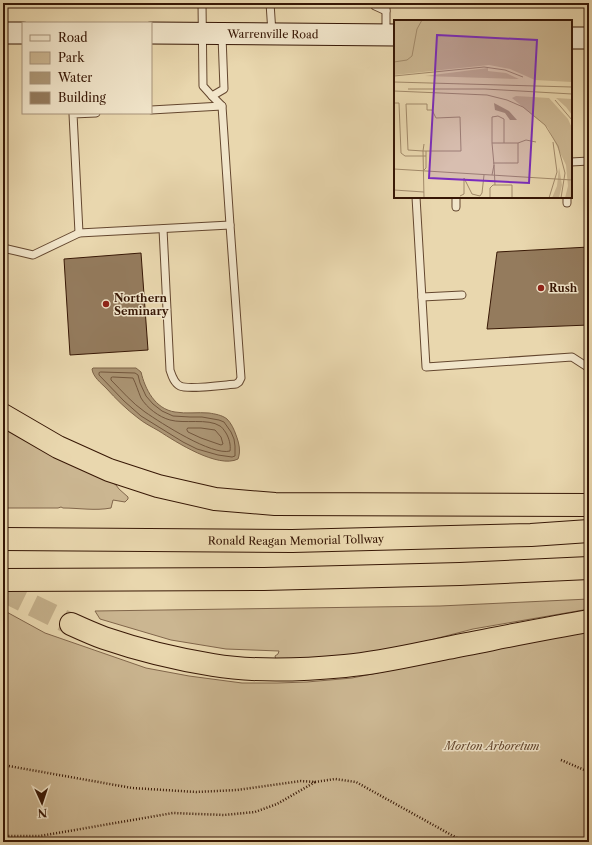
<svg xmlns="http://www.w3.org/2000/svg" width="592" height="845" font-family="'Libre Caslon Text',serif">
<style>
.green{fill:#cbb691;stroke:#81664b}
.water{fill:#ac9675;stroke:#7d6348}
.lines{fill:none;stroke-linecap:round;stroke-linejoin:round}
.shore{stroke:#72563d;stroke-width:1}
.building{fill:#947b5d;stroke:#371705}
.highway-tunnel{stroke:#c5b18c;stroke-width:22;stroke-dasharray:22 11;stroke-linecap:butt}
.lane-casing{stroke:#64472f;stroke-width:9}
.secondary-casing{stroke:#371705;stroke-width:23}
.highway-casing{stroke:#371705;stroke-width:24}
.path{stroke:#371705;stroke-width:2.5;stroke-dasharray:1 2;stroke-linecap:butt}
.lane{stroke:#f1e5ca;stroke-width:7}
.secondary{stroke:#f1e5ca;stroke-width:21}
.highway{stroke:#e9d7ae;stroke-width:22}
.poi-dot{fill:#8f2418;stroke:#f1e5ca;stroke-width:1.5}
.labels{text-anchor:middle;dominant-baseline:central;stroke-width:3;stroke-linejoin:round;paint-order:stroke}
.street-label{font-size:11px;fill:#371705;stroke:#f1e5ca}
.poi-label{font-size:11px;font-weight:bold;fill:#371705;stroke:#f1e5ca;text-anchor:start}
.park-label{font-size:11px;font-style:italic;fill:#63472f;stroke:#f1e5ca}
.inset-road{fill:none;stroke:#a28a6a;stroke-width:1}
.view{fill:#7b2cbf;fill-opacity:0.15;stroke:#7b2cbf;stroke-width:2}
.inset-edge{fill:none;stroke:#371705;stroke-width:2}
</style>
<rect width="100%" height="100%" fill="#e9d7ae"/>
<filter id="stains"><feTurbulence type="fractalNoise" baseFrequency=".005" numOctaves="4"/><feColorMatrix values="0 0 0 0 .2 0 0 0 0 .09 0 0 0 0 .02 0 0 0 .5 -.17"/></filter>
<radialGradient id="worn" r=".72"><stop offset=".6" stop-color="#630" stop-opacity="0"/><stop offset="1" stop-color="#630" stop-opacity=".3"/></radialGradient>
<g class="green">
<path d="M3,421L104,477L116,485L119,489L128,497V499L125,502L113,500L111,508C95,511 79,508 63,508L61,507L58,508H3Z"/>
<path d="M589,599V609L473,629L403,647L346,659L277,664L275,656L278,654L279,651L226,649L171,640L100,619L95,611L440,606Z"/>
<path d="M3,610L45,633L146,668L189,676L242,683H277L307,682L352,678L387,671L441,659L589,631V842H3Z"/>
</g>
<path class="water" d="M93,368H136L141,372C145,389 155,409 175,412C186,414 198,412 209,413C215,414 222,415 227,419C231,423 234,429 236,435C239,443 241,451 238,459C218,469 176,442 159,431C152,427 144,423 138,418C126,409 116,399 106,388C101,383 93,377 92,369Z"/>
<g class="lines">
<g class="shore">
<path d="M101,372L135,373L138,375L140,383L146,396L153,404L162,411L173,416L190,417H202L219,420L224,422L231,432L234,439L235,446V456L232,457L218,455L197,449L183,442L141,416L124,401L99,375V373Z"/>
<path d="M113,377L133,378C136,384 138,391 141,398C147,408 159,417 170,420C184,424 208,418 220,426C222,427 224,430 226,433C229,438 231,445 230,451C212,456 161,423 145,412C132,403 122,391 111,380V378Z"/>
<path d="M188,428H201L215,430L221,437L223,444L221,445L201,438L188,432L187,430Z"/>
</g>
</g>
<g class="building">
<path d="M589,247V325L487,329L497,252Z"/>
<path d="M141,253L148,350L70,355L64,259Z"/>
</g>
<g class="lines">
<path class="highway-tunnel" d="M3,591L71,624"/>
<defs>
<g id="lane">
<path d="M202,3L203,86L212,96L224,89L222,36"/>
<path d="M270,3L272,33"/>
<path d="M373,3L375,6L386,11"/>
<path d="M386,3V32"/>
<path d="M151,110L222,106"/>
<path d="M571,162L589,161"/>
<path d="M416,197L426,367L572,357L589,368"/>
<path d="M456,197V207"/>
<path d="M567,197V203"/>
<path d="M163,229L170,370C172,376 174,383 180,386C188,390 224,385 236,384L239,382L241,378L230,225"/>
<path d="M79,233L73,114L96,113"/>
<path d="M3,248L33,255L79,233L230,225L222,106L212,96"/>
<path d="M422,297L462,295"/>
</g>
<g id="secondary">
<path d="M3,33H23"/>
<path id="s1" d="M151,33L395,35"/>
<path d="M571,38H589"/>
</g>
<g id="highway">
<path d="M3,415L58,447L109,470L158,486L215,499L275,504L589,505"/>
<path id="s2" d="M3,539L292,541L531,535L589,531"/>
<path d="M3,580L264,579L460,574L589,568"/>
<path d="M71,624C82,629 93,634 104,638C139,650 176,659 213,665C255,672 303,670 345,666C379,663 413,655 447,648C494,639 541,629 589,621"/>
</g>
</defs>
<use href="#lane" class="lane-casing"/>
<use href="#secondary" class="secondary-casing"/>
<use href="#highway" class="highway-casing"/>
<g class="path">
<path d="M561,760L589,772"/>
<path d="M3,765L132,788L196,792L237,790L301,781L315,782L277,804L255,812L224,815L173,813L40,836H3"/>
<path d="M315,782L335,779L356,782L464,842"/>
</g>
<use href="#lane" class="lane"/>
<use href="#secondary" class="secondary"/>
<use href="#highway" class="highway"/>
</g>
<g class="poi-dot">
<circle cx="541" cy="288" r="4"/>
<circle cx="106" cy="304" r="4"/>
</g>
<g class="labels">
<g class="street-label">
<text stroke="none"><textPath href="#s1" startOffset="122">Warrenville Road</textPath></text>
<text stroke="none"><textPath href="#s2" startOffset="293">Ronald Reagan Memorial Tollway</textPath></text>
</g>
<g class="poi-label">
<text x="549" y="288">Rush</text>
<text x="114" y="298">Northern<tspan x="114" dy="13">Seminary</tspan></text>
</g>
<g class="park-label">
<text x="492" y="746">Morton Arboretum</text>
</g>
</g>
<g transform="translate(394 20)">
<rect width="178" height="178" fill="#e9d7ae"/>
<path d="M0,0H178V62L141,60L116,49L95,45L0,55ZM94,48V51L112,53L125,59L31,56ZM122,76L155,78L174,99L178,108V178H171L174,166L172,145L154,108L118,78ZM162,78L178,79V95L172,87ZM165,147L168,165L165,178H158L163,166Z" fill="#cbb691"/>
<path d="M100,83L115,91L123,100H116L111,93L101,90Z" fill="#ac9675"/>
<path class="inset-road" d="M0,42L13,40L18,36L23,9L28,0M0,56L90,47L111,50L129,57M0,62L178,67M14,69H91L178,74M0,71L93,75L113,80L129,87L151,105L164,126L171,153L167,178M161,80L178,100M0,83H5L7,133L11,136H32M98,123V97L104,96L110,99V123M99,143H124V123M100,145L98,123H124L132,120L142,122M0,149L178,160M29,151L32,148V131M98,155L100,145L101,165M70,158L78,174L86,176L88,173L90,155M0,170L30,172M66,176L70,174V158M30,178L29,131H67L66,97L42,98L38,90H33V84H12L14,130L29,131L30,124M96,178V168L99,165H118V178M155,178L163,152L159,122"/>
<path class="view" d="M43,15L143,20L135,163L35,158Z"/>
<rect width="178" height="178" class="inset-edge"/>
</g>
<rect width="592" height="845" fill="none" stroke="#e9d7ae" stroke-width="16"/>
<rect x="4" y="4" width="584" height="837" fill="none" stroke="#371705" stroke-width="2"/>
<rect x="8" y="8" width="576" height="829" fill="none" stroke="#371705"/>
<rect x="22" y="22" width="130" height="92" fill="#f1e5ca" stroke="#a7937b"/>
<rect x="30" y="35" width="20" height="6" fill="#f1e5ca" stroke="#a7937b"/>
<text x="58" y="42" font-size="12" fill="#371705">Road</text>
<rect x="30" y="52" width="20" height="12" fill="#cbb691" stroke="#a7937b"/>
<text x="58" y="62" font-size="12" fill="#371705">Park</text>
<rect x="30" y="72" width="20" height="12" fill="#ac9675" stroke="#a7937b"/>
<text x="58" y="82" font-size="12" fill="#371705">Water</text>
<rect x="30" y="92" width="20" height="12" fill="#947b5d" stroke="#a7937b"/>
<text x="58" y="102" font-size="12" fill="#371705">Building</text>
<g transform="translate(42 803) rotate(177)" stroke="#f1e5ca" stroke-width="3" paint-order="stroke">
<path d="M0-3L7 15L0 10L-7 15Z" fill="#371705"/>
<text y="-6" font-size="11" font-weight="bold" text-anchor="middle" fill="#371705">N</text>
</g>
<rect width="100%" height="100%" filter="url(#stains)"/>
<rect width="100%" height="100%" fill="url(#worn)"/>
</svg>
